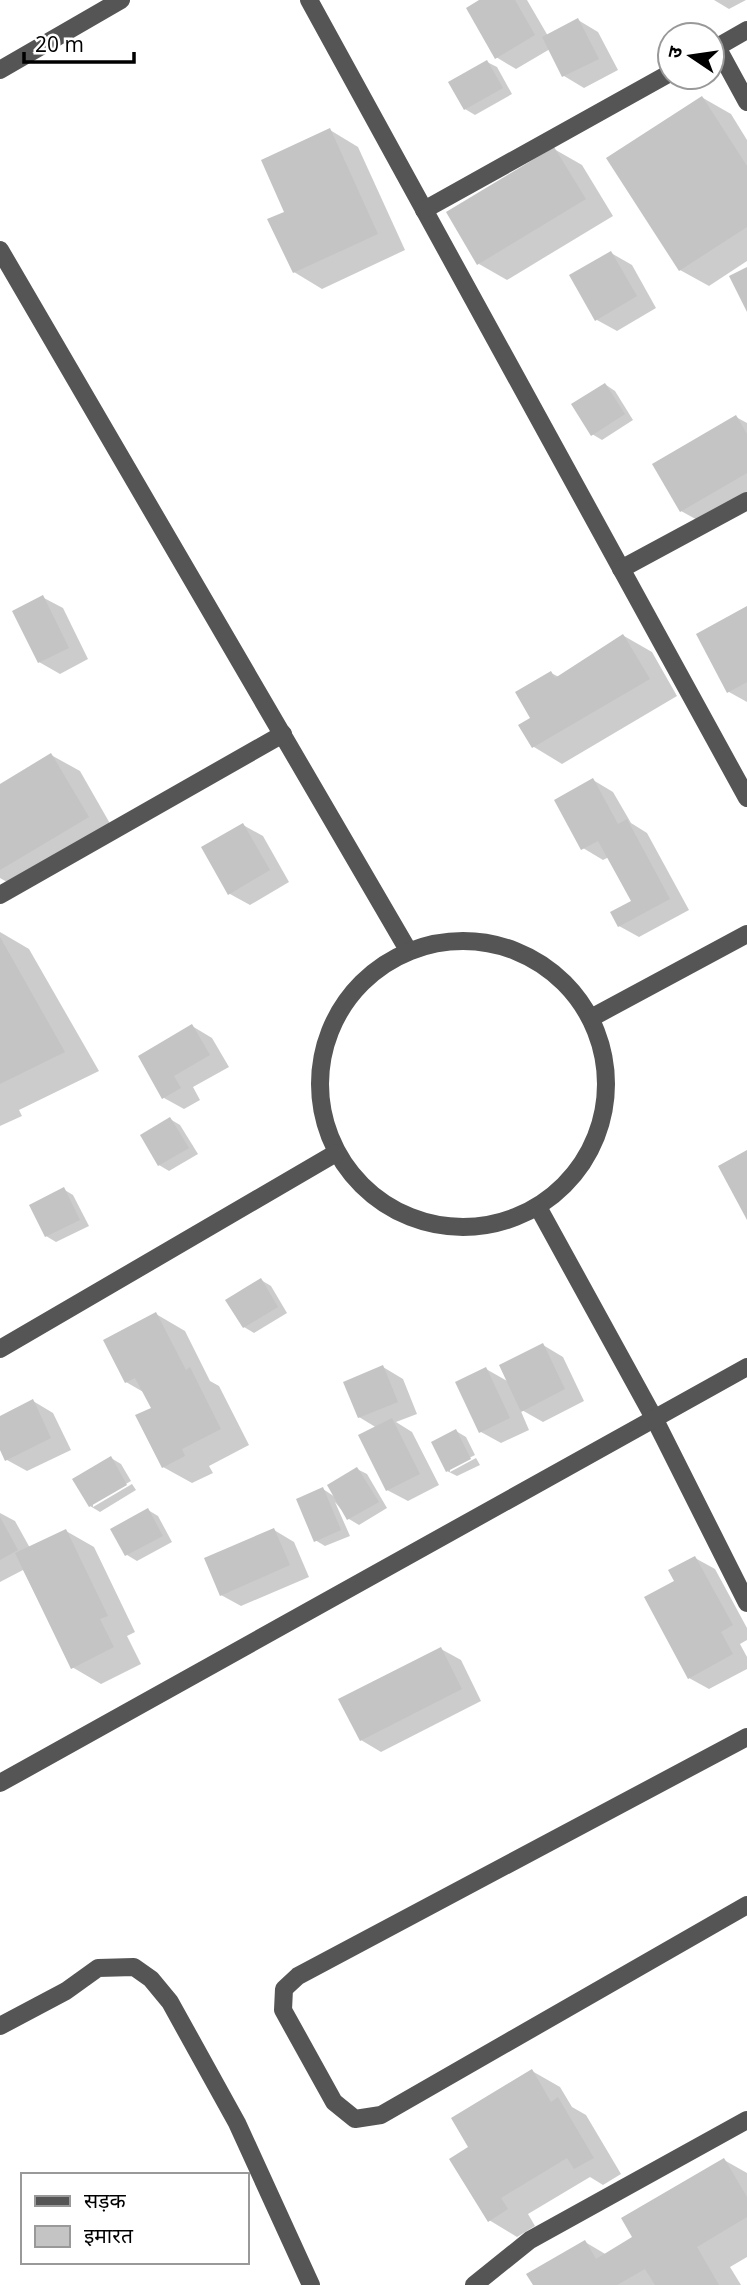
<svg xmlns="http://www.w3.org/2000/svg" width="747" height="2285" font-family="'Open Sans','Noto Sans Devanagari',sans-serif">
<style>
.shadow{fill:#0003}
.building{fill:#c4c4c4}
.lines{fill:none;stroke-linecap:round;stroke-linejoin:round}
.minor{stroke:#555;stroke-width:18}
</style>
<rect width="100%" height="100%" fill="#fff"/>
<g class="shadow">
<path d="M483,0H527L548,36L578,20L598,32L618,70L584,88L564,76L550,49L516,69L496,57Z"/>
<path d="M714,0H746L729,9Z"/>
<path d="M487,62L497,67L512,94L475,115L465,109Z"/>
<path d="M703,98L731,114L747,140V261L709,286L680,270Z"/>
<path d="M330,130L358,147L405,250L322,289L294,272Z"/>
<path d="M554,149L582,165L613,216L507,280L479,264Z"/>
<path d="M611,253L632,265L656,308L617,331L597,320Z"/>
<path d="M606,385L615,391L633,420L602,440L592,434Z"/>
<path d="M736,417L747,423V496L701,522L681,511Z"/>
<path d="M42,597L63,608L88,659L60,674L39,662Z"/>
<path d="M747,608V702L729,692Z"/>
<path d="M624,636L652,652L677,696L562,764L534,747L521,725L532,719L551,673L559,677Z"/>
<path d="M51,755L80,771L116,834L21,890L0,878V786Z"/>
<path d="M593,780L613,792L631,823L647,833L689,910L639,937L619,926L633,902L609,857L603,860L583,848Z"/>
<path d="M243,825L263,836L289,882L250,905L230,894Z"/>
<path d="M0,932L29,949L99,1071L19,1110L22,1116L0,1126Z"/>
<path d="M192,1026L212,1038L229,1067L193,1087L200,1100L184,1109L164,1098Z"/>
<path d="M170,1119L180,1125L198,1154L169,1171L159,1165Z"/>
<path d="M63,1189L73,1195L89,1226L56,1242L46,1236Z"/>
<path d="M261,1280L271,1286L287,1313L254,1333L244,1327Z"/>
<path d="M156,1314L185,1331L210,1381L219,1386L249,1445L209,1466L213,1473L192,1483L163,1467L153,1409L145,1393L126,1382Z"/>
<path d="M543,1345L563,1357L584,1401L543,1422L520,1409L529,1430L501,1443L481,1432L486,1369L509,1382Z"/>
<path d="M383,1367L403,1379L417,1414L396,1422L412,1432L439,1485L408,1501L387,1490L377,1428L359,1417Z"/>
<path d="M33,1401L53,1413L71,1450L27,1471L7,1460L0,1446V1417Z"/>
<path d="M456,1431L466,1437L475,1455L450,1468V1472L476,1458L480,1465L457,1476L447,1471Z"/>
<path d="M111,1458L121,1464L131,1481L93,1503V1507L132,1484L136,1490L100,1512L90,1506Z"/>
<path d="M357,1469L367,1474L387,1508L359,1525L349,1519L335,1502L350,1536L325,1546L315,1540L323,1489L335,1497Z"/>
<path d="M148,1510L158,1516L172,1542L137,1561L127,1555Z"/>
<path d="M0,1513L15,1521L30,1548L66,1531L94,1547L135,1632L127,1636L141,1664L101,1684L72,1667L23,1570L0,1582Z"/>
<path d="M274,1530L294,1542L309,1577L241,1606L221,1595Z"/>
<path d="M695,1558L715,1569L747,1628V1640L740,1644L747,1657V1669L709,1689L689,1678L677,1582Z"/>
<path d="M441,1649L461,1660L481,1701L381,1752L361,1740Z"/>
<path d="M532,2071L560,2087L572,2107L586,2115L621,2174L603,2185L590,2177L528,2214L535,2226L517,2237L489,2220L471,2147Z"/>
<path d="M724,2160L747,2173V2257L730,2267L741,2285H535L585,2242L607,2255L635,2238Z"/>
</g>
<g class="building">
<path d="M479,0H515L535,35L495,59L466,8Z"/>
<path d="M578,18L599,59L562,77L542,37Z"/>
<path d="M487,60L503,88L464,110L448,82Z"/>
<path d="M702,96L747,166V227L679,271L606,158Z"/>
<path d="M330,128L378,234L293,273L267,219L284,212L261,160Z"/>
<path d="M554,147L586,199L477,265L446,212Z"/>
<path d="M611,251L637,296L595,321L569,275Z"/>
<path d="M747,267V312L729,276Z"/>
<path d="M605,383L625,414L591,436L571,404Z"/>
<path d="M736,415L747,434V473L680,512L652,464Z"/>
<path d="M43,595L69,648L38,663L12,611Z"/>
<path d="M747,606V682L727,693L696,634Z"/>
<path d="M623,634L650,679L532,748L518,725L530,718L515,692L551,671L555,678Z"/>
<path d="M51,753L89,817L0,870V784Z"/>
<path d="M593,778L618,824L627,819L670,899L618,927L610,912L631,901L598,841L581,850L554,800Z"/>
<path d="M243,823L270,870L228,895L201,847Z"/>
<path d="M0,937L65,1052L0,1084Z"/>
<path d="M192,1024L210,1055L174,1076L181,1088L162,1099L138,1056Z"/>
<path d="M170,1117L189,1148L158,1166L140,1135Z"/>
<path d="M747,1150V1220L718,1166Z"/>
<path d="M64,1187L80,1220L45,1237L29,1205Z"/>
<path d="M261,1278L278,1307L243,1328L225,1300Z"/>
<path d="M156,1312L186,1370L190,1367L221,1429L182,1449L185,1456L162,1468L135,1415L151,1408L135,1378L125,1383L103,1340Z"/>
<path d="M543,1343L565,1389L521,1412L499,1365Z"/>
<path d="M383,1365L398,1402L358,1418L343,1382Z"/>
<path d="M486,1367L510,1418L479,1433L455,1382Z"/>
<path d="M33,1399L51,1438L5,1461L0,1450V1416Z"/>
<path d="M392,1418L420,1474L386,1491L358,1435Z"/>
<path d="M456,1429L471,1459L446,1472L431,1442Z"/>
<path d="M111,1456L127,1485L89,1507L72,1479Z"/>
<path d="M357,1467L379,1502L347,1520L327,1485Z"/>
<path d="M323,1487L341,1530L314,1542L296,1499Z"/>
<path d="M148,1508L163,1536L125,1556L110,1529Z"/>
<path d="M0,1517L18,1550L0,1560Z"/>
<path d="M274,1528L290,1565L220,1596L204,1558Z"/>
<path d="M66,1529L108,1616L100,1619L114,1647L71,1669L15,1553Z"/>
<path d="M695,1556L733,1625L721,1632L733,1654L688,1679L644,1597L674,1581L668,1570Z"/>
<path d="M441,1647L462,1689L360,1741L338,1699Z"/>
<path d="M532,2069L551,2102L558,2097L594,2158L574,2169L567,2158L501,2198L508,2209L488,2222L449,2159L468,2147L451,2118Z"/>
<path d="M724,2158L747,2197V2217L697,2247L719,2285H655L645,2269L617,2285H533L526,2274L585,2240L596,2259L632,2237L621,2218Z"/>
</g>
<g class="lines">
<g class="minor">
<path d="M309,0L747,798"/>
<path d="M717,47L747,102"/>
<path d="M712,50L747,30"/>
<path d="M0,70L121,0"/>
<path d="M424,210L670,73"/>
<path d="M0,250L408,950"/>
<path d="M621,569L747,501"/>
<path d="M0,895L283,734"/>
<circle cx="463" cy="1084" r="143"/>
<path d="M591,1018L747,934"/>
<path d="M538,1207L654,1418L747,1603"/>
<path d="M0,1349L336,1153"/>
<path d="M747,1737L298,1976L284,1989L283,2010L334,2102L355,2119L381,2115L747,1905"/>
<path d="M0,1783L747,1367"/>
<path d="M0,2026L66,1991L98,1968L134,1967L151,1979L170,2002L237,2123L311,2285"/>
<path d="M474,2285L530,2240L747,2120"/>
</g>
</g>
<rect x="21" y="2173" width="228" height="91" fill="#ffffff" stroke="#999999" stroke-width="2"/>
<rect x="35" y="2196" width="35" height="10" fill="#555555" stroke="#999999" stroke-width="2"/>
<text x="84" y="2208" font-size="21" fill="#000000">सड़क</text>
<rect x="35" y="2226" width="35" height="21" fill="#c4c4c4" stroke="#999999" stroke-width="2"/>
<text x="84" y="2243" font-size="21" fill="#000000">इमारत</text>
<g transform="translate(691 56) rotate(283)"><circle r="33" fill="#ffffff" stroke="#999999" stroke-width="2"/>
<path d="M0-5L12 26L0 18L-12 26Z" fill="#000000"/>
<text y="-10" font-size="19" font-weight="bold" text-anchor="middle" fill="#000000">उ</text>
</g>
<path d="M24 52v10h110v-10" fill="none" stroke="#000000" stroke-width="3.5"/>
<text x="35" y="52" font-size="21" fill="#000000" stroke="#ffffff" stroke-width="5" paint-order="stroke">20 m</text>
</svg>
